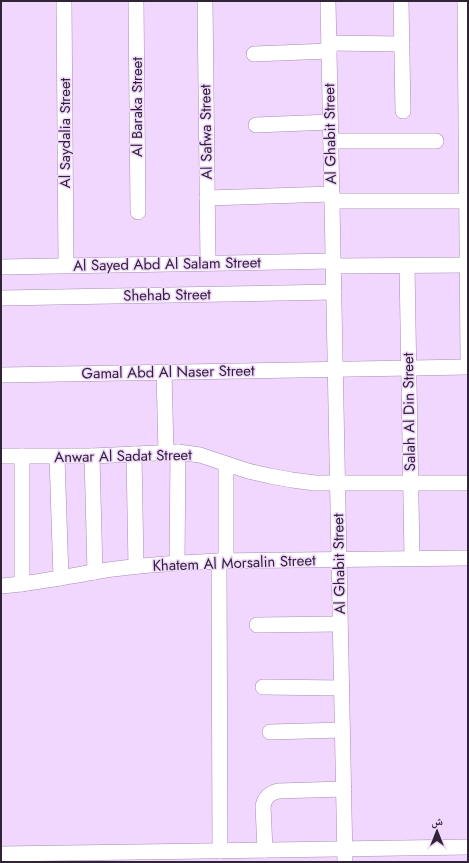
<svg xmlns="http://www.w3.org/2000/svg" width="469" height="863" font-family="Jost,'Noto Naskh Arabic',sans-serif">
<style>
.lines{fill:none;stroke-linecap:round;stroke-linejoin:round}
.minor-casing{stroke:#a98ab7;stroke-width:16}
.minor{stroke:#fff;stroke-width:15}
.labels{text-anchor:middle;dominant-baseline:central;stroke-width:3;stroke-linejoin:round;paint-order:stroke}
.street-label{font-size:15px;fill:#2f2335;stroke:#f1d7fe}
</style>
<rect width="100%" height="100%" fill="#f1d7fe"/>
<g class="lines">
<defs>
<g id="minor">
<path d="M64,1L66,265"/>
<path d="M136,1L138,212"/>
<path d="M205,1L208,263"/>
<path d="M328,1L345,862"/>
<path d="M401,1L403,111"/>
<path d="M465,1L468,359"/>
<path d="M329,43L402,44"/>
<path d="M254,54L329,51"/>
<path d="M256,125L330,122"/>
<path d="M331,141H436"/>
<path d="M207,198L332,194"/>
<path d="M332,201H467"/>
<path d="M333,266L468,265"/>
<path d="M407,266L412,558"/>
<path d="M1,267L333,261"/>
<path d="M1,298L334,292"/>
<path d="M164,372L166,452"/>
<path d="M1,375L468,367"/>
<path d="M134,454L136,566"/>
<path d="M1,456H92L178,452L200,455L248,471L270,476L292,480L315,483H468"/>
<path d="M22,456V584"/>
<path d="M92,456L95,572"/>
<path d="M57,457L61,578"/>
<path d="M219,561L220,851"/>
<path d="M226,561V464"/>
<path d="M177,563L178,452"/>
<path d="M1,586C33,584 63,577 94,572C136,565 177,563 219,561L468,558"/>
<path d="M257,625L340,624"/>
<path d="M263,687L342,688"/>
<path d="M270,732L342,730"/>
<path d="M265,850L263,806C265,797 270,793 278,791L344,789"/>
<path d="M1,854L468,847"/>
</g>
</defs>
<use href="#minor" class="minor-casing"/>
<use href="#minor" class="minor"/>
</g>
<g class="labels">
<g class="street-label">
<text transform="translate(137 107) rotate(-90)">Al Baraka Street</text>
<text transform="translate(206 132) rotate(-91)">Al Safwa Street</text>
<text transform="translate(65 133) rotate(-90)">Al Saydalia Street</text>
<text transform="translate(330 134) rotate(-91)">Al Ghabit Street</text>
<text transform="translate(167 264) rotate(-1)">Al Sayed Abd Al Salam Street</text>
<text transform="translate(167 295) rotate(-1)">Shehab Street</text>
<text transform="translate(168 372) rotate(-1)">Gamal Abd Al Naser Street</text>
<text transform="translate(409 412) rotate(-91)">Salah Al Din Street</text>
<text transform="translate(123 456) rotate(-1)">Anwar Al Sadat Street</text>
<text transform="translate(234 563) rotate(-2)">Khatem Al Morsalin Street</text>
<text transform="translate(339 564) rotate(-91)">Al Ghabit Street</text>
</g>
</g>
<rect width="469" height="863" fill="none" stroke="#2f2335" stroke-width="4"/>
<g transform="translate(437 831)" stroke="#f1d7fe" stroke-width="3" paint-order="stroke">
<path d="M0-3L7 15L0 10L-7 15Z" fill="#2f2335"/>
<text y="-6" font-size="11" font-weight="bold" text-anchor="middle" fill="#2f2335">ش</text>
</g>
</svg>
